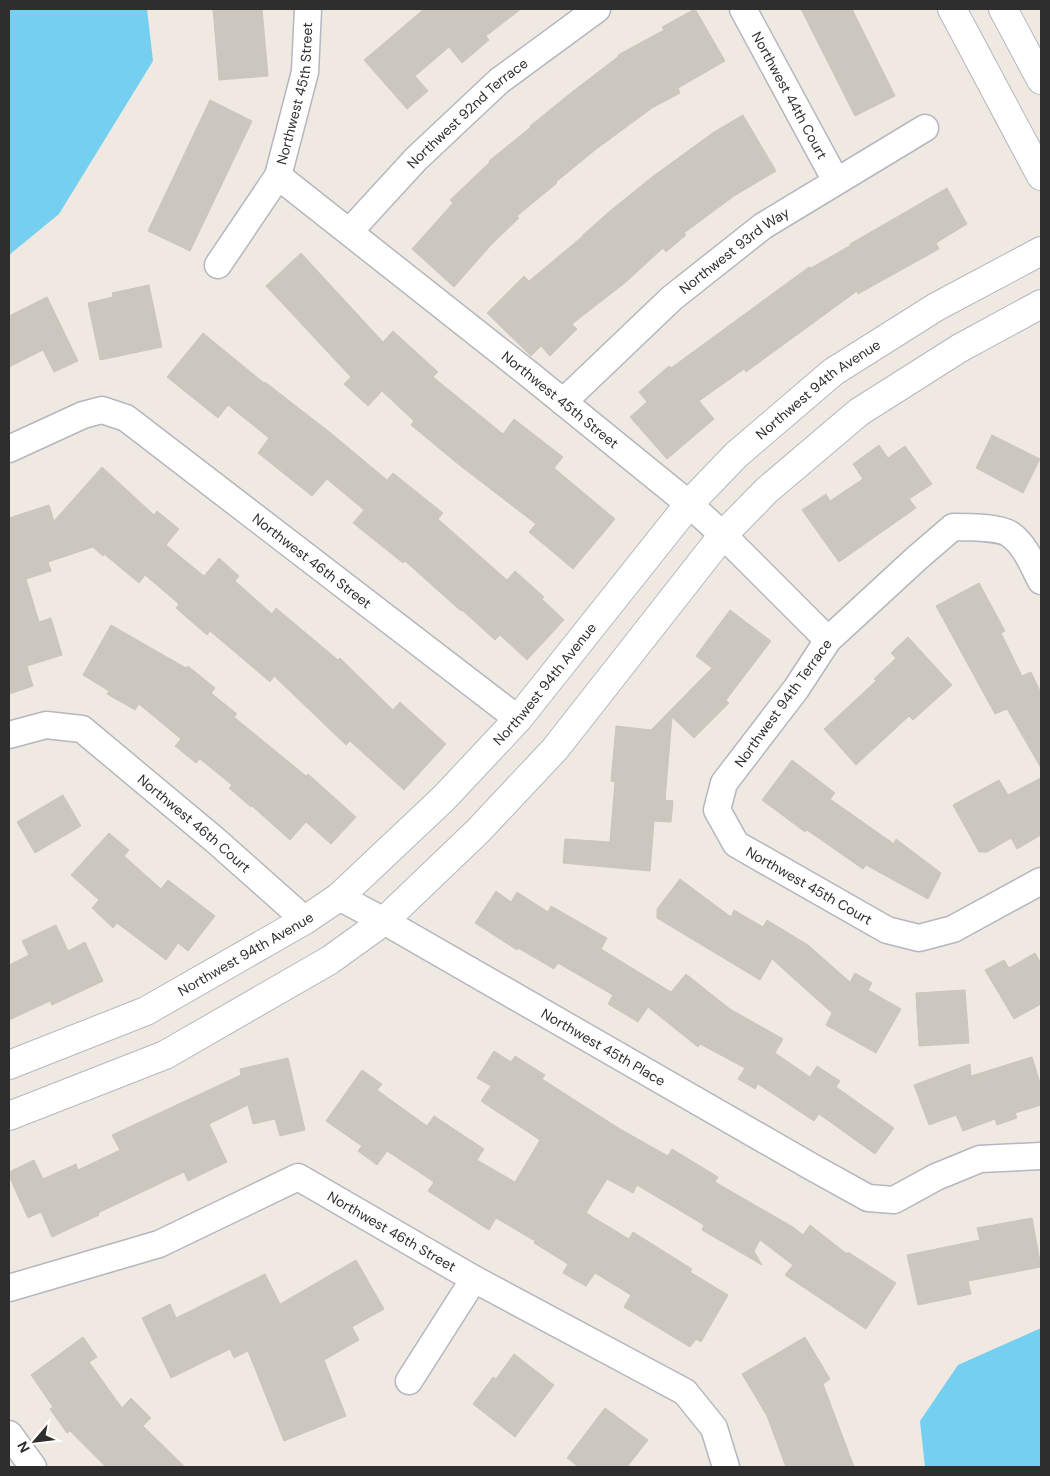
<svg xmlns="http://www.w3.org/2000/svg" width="1050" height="1476" font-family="'DM Sans',sans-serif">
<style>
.water{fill:#75cff0}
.building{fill:#cbc7bf;stroke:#cbc5ba}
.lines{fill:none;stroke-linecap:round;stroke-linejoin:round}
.street-casing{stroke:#b4b7c1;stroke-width:29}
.secondary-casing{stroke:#b4b7c1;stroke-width:30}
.street{stroke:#fff;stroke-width:26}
.secondary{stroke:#fff;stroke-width:28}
.labels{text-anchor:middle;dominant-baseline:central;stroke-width:4;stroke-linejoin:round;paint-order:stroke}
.street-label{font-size:14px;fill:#2e2e2e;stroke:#fff}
</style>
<rect width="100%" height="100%" fill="#efe9e1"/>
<g class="water">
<path d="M9,9H147L153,61L59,214L9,255Z"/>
<path d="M1041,1328V1467H925L920,1421L958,1365Z"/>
</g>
<g class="building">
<path d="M213,9H262L268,76L219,80Z"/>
<path d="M424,9H521L486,36L489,40L462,63L449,47L415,76L428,91L407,109L364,60Z"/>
<path d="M695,9L725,61L678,88L680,93L652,108L595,150L556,182L557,183L517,216L519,218L491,245L454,287L412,249L453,203L450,200L490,162L489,161L531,127L530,126L572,92L619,56L618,55L664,30L662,27Z"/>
<path d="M801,9H852L895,96L855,116Z"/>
<path d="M210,100L252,121L190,251L148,231Z"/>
<path d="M743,115L776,171L734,196L684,233L686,235L666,252L663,248L626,282L572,324L577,329L550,356L541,346L531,356L487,313L524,276L529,281L583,236V235L610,211L652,177L714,132Z"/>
<path d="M947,188L967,224L936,243L939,249L858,294L857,291L746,372L744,369L699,401L714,419L667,459L630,417L647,402L639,392L669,366L671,368L809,267L811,268L851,245L850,244Z"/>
<path d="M301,253L383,342L393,331L438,372L433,377L503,434L514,419L563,457L554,468L615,519L573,569L529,532L536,524L458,464L411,425L414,421L382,391L368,406L344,384L351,377L266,286Z"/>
<path d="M149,285L162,347L100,360L88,303L113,297L112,293Z"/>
<path d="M47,297L78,361L54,372L43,350L9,367V316Z"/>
<path d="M203,333L264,383L265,382L332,434L387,480L393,473L443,513L438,519L507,580L515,571L544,597L542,599L564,620L527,660L500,635L495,640L462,610L461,611L405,561L403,563L353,523L364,510L327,479L312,496L258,453L269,438L228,405L218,418L167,377Z"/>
<path d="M992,435L1040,459L1023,493L976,468Z"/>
<path d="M879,445L888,458L905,446L932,484L909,499L916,508L839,562L802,510L826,494L830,501L863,479L853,464Z"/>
<path d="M102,467L154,515L157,511L179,529L166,545L204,576L219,558L239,576L235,581L272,614L276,608L338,660L340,658L393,710L400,702L446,744L404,790L350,741L346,745L274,676L270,682L210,631L207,635L176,608L179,604L145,575L139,583L104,554L103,556L93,547L48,562L51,571L26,579L39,622L51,618L62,655L27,666L33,686L9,694V518L49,505L54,521Z"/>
<path d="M979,583L1005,631L1001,633L1022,676L1031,672L1041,693V768L1007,709L995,714L936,606Z"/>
<path d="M730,610L771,641L726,700L729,703L694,738L672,717L665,800L673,801L671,822L654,821L650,871L563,863L565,839L610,842L615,782L611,781L616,726L651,730L712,668L696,656Z"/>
<path d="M111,625L186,668L188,666L215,688L211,693L237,714L234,717L306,776L308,774L356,817L331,844L306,822L290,840L252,806L251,807L229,788L232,785L200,759L196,763L175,746L181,739L139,704L135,710L107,694L109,691L83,675Z"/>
<path d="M908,637L952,685L913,720L909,716L856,765L824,729L876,681L874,679L896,658L891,653Z"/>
<path d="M792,760L835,793L830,799L894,844L896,839L941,873L928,899L866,865L863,869L807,830L805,832L762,800Z"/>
<path d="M1041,778V835L1017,849L1011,838L987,852H979L953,805L999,780L1008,795Z"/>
<path d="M63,795L81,826L35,853L17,822Z"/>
<path d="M109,833L129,850L124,856L161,889L168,880L215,916L188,951L178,943L166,960L117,923L113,928L92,908L99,900L71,875Z"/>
<path d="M680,879L731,917L734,910L763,927L767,920L808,945L850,982L855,973L872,983L868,990L901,1009L876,1053L826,1025L832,1013L772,959L760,980L657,918V909Z"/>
<path d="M496,891L511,902L517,892L548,912L551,906L607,938L601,949L671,992L686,974L730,1009L783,1039L775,1053L810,1077L817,1066L840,1081L836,1087L894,1128L875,1154L819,1114L814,1121L758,1084L755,1089L738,1079L745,1068L700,1044L698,1047L648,1007L638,1022L608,1004L613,995L558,963L554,969L518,948L517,950L475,923Z"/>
<path d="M56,925L68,951L85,942L103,981L52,1005L50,1001L9,1020V965L29,955L22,941Z"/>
<path d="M1035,953L1041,964V1004L1014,1019L985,970L1004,960L1009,968Z"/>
<path d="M965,990L969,1043L919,1046L916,993Z"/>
<path d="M494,1051L511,1062L515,1056L545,1075L542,1079L620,1129L668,1156L672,1149L718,1177L715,1182L793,1227L803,1235L810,1225L847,1254L848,1252L896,1283L866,1329L785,1275L793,1265L760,1240L754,1251L762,1265L702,1230L704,1225L637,1185L633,1193L607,1179L586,1213L629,1239L633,1232L692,1269L690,1272L728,1295L701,1342L696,1339L690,1347L624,1307L631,1295L595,1273L586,1286L563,1273L568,1264L534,1243L535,1241L496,1218L489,1230L428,1191L434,1182L387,1151L377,1165L358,1151L362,1146L326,1121L362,1070L382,1084L377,1090L427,1126L434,1116L484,1149L477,1160L515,1182L540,1140L481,1101L491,1086L477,1078Z"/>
<path d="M1032,1057L1041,1086V1105L1015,1113L1017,1118L997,1125L995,1119L963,1131L956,1115L929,1125L914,1085L970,1064L971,1076Z"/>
<path d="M288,1058L305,1130L280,1136L275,1119L253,1124L248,1105L209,1124L227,1162L188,1181L184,1172L98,1213L99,1215L52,1237L41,1212L28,1218L9,1176V1172L34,1160L43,1179L76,1164L78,1170L120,1150L112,1135L241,1075L240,1069Z"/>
<path d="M1032,1218L1041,1267L968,1281L971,1294L918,1305L907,1255L980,1240L977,1228Z"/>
<path d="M356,1260L384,1309L352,1327L359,1340L324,1360L346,1416L284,1441L248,1351L234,1358L230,1349L171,1378L142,1318L170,1304L176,1318L265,1274L280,1304Z"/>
<path d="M83,1337L97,1357L89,1362L122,1408L131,1398L151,1418L143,1426L185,1467H106L70,1431L67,1433L50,1409L53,1407L31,1375Z"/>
<path d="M805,1337L830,1379L823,1384L854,1467H786L767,1416L742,1374Z"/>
<path d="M514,1354L554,1385L515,1437L473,1404L493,1377L496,1379Z"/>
<path d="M605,1408L648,1440L627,1467H579L567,1458Z"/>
</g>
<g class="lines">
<defs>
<g id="street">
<path id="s1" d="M743,9L836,181"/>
<path id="s2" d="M278,176L530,375L689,504L723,535L828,640"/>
<path id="s3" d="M349,232L416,159L499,81L597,9"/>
<path id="s4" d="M218,265L278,176L305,72L308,9"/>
<path id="s5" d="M563,402L672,298L763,226L925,128"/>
<path id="s6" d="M9,449L83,415L102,410L126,418L518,719"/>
<path id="s7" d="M1041,581C1033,566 1026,546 1011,535C1002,527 966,527 953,527L917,558L828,640L796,689L724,783L717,810L736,844L887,930L919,938L953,929L1041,881"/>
<path id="s8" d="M9,735L46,725L82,729L215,840L305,920"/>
<path id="s9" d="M339,897L384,921L812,1167L868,1198L894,1200L936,1177L980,1159L1041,1156"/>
<path id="s10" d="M9,1288L159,1244L298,1177L474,1279L685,1392L714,1428L726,1467"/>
<path d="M409,1381L474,1279"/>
<path d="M9,1434L33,1467"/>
</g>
<g id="secondary">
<path d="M952,9L1041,176"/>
<path d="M1003,9L1041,80"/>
<path id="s11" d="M9,1065L146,1011L305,920L339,897L444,798L518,719L689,504L736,455L833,372L936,307L1041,251"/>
<path d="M9,1116L165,1055L330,960L384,921L478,831L555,749L723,535L767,490L859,412L960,348L1041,304"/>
</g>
</defs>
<use href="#street" class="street-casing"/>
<use href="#secondary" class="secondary-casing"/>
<use href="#street" class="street"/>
<use href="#secondary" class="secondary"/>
</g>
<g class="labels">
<g class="street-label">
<text stroke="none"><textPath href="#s4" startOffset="192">Northwest 45th Street</textPath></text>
<text stroke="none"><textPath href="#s1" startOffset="98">Northwest 44th Court</textPath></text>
<text stroke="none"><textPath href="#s3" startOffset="168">Northwest 92nd Terrace</textPath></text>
<text stroke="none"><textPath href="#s5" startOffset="229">Northwest 93rd Way</textPath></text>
<text stroke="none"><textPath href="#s11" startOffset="1072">Northwest 94th Avenue</textPath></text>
<text stroke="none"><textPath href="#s2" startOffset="360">Northwest 45th Street</textPath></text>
<text stroke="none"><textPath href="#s6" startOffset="361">Northwest 46th Street</textPath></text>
<text stroke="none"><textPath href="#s11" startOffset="668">Northwest 94th Avenue</textPath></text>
<text transform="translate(783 703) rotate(-54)">Northwest 94th Terrace</text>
<text stroke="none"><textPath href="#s8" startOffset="221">Northwest 46th Court</textPath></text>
<text stroke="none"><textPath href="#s7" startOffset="611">Northwest 45th Court</textPath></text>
<text stroke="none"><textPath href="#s11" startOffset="262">Northwest 94th Avenue</textPath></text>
<text stroke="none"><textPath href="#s9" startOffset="304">Northwest 45th Place</textPath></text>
<text stroke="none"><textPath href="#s10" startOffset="419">Northwest 46th Street</textPath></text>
</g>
</g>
<rect width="1050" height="1476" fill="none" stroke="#2e2e2e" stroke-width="20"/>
<g transform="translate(35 1441) rotate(242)" stroke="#ffffff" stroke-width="4" paint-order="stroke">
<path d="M0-4L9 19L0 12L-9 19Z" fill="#2e2e2e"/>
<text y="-8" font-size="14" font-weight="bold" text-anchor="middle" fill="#2e2e2e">N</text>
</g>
</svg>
